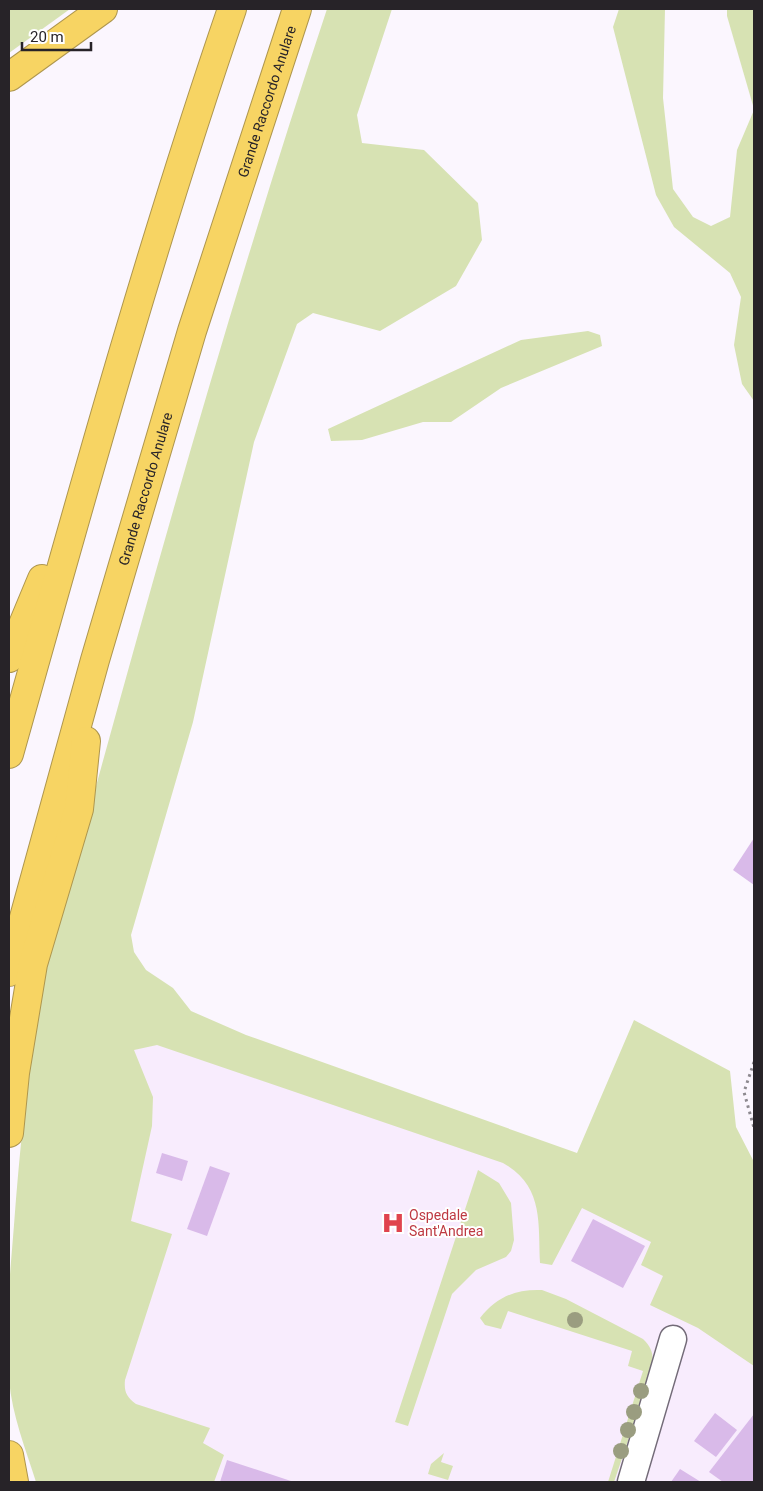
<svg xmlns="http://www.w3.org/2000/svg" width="763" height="1491" font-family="Roboto,sans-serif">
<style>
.built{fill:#f8ecfd}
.green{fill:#d7e2b3}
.building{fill:#d9bae9}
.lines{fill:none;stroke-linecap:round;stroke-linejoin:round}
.minor-casing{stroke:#736b78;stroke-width:29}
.highway-casing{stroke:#ae964e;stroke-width:30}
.path{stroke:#8d898f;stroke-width:3;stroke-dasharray:2.5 4;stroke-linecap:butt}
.minor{stroke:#fff;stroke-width:26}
.highway{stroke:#f7d463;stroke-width:28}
.tree{fill:#9a9d80}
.labels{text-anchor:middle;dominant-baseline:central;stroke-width:4;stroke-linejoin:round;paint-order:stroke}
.street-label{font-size:14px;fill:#272328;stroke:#fff}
.health-label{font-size:14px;fill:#be3a42;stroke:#fff;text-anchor:start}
</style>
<rect width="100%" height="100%" fill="#fbf6fe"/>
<path class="built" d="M110,993L754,1245V1482H69Z"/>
<g class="green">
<path d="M9,9H70L9,53Z"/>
<path d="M327,9H392L357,115L362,143L424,150L478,203L482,240L456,286L380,331L313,313L297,324L254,442L193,722L131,935L134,952L146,970L173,988L191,1011L246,1035L577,1153L634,1020L730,1071L736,1127L754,1162V1366L698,1328L650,1305L663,1276L641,1265L651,1242L582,1208L552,1265L540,1263C538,1223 544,1186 503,1163L157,1045L134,1050L153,1097L152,1126L131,1221L172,1234L125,1380C124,1391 126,1397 136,1404L210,1428L203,1443L224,1455L214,1482H36C26,1450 12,1415 9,1380C4,1329 10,1276 14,1225C20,1146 28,1067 41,988C130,660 220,331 327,9Z"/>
<path d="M619,9H665L663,98L673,189L693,217L711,226L730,217L737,150L754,110V401L742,384L734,345L741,297L730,273L674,227L656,195L613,27Z"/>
<path d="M727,9H754V109L727,16Z"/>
<path d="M588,331L600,335L602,346L501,388L451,422H423L362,440L331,441L328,429L521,340Z"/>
<path d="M478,1170L499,1183L511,1203L514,1240L511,1251L506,1257L476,1270L452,1294L408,1426L395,1422Z"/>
<path d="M542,1290L566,1299L643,1339C654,1349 654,1359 651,1373L614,1482H608L643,1371L628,1366L632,1351L508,1311L501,1329L485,1325L480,1318C497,1297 515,1289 542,1290Z"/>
<path d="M444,1453L441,1462L453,1466L448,1480L428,1474L431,1464Z"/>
</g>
<g class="building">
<path d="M754,838V885L733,870Z"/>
<path d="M162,1153L188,1161L182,1181L156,1173Z"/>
<path d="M210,1166L230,1173L207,1236L187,1229Z"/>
<path d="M593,1219L645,1246L623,1288L571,1261Z"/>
<path d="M715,1413L737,1430L716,1457L694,1441Z"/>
<path d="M754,1414V1482H723L709,1472Z"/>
<path d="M227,1460L294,1482H220Z"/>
<path d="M680,1469L701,1482H671Z"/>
</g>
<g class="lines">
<defs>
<path id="minor" d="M631,1482L673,1339"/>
<g id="highway">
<path d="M9,77L103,9"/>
<path d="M9,658L42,579"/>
<path d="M9,754C79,505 148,254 232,9"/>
<path id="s1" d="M9,972L95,660L192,331L297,9"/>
<path d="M9,1133L15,1073L33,964L79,809L86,741"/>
<path d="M9,1455L14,1482"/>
</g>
</defs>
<use href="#minor" class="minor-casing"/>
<use href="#highway" class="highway-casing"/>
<path class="path" d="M754,1062L744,1092L754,1128"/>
<use href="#minor" class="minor"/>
<use href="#highway" class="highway"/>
</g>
<g class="tree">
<circle cx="575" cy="1320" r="8"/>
<circle cx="641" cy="1391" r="8"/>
<circle cx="634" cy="1412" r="8"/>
<circle cx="628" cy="1430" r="8"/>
<circle cx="621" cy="1451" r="8"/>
</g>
<defs>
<symbol id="hospital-bare" viewBox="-9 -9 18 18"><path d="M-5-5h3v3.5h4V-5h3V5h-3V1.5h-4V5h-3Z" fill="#e0444e" stroke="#fff" stroke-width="2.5" paint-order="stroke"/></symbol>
</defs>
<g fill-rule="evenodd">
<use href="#hospital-bare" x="377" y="1207" width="32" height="32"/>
</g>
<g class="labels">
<g class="street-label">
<text stroke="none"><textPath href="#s1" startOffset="908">Grande Raccordo Anulare</textPath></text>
<text stroke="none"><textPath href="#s1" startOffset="502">Grande Raccordo Anulare</textPath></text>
</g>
<g class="health-label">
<text x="409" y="1215">Ospedale<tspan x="409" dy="16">Sant'Andrea</tspan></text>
</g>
</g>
<rect width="763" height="1491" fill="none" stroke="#272328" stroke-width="20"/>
<path d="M22 42v8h69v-8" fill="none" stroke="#272328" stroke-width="2.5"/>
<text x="30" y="42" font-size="15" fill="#272328" stroke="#ffffff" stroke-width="4" paint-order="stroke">20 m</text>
</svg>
